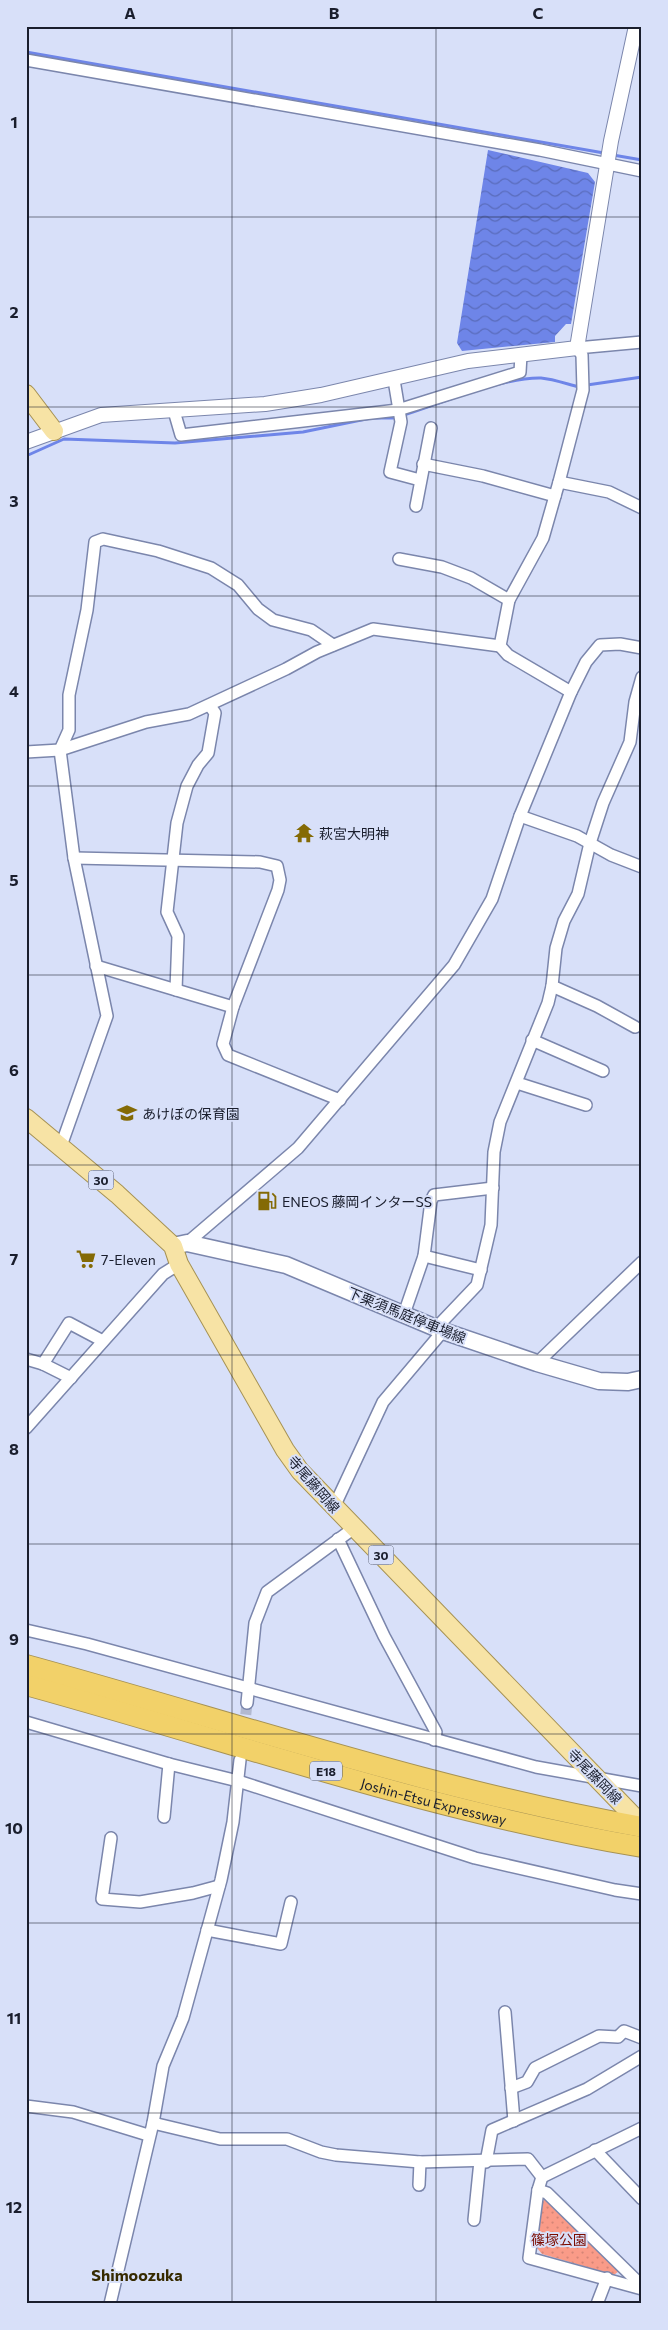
<svg xmlns="http://www.w3.org/2000/svg" width="668" height="2330" font-family="Commissioner,'Noto Sans JP',sans-serif">
<style>
.park{fill:url(#park-dots)}
.water{fill:url(#water-waves)}
.lines{fill:none;stroke-linecap:round;stroke-linejoin:round}
.stream{stroke:#6e85e8;stroke-width:3}
.minor-tunnel{stroke:#b2b9d0;stroke-width:11;stroke-dasharray:11 5.5;stroke-linecap:butt}
.minor-casing{stroke:#7b86ac;stroke-width:14}
.tertiary-casing{stroke:#7b86ac;stroke-width:16}
.secondary-casing{stroke:#7b86ac;stroke-width:19}
.primary-casing{stroke:#a69254;stroke-width:20}
.motorway-casing{stroke:#a69254;stroke-width:22}
.minor{stroke:#fff;stroke-width:11}
.tertiary{stroke:#fff;stroke-width:14}
.secondary{stroke:#fff;stroke-width:16}
.primary{stroke:#f7e3a5;stroke-width:18}
.motorway{stroke:#f2d169;stroke-width:20}
.grid{fill:none;stroke:#1a1e2d;stroke-width:1;stroke-opacity:0.55}
.labels{text-anchor:middle;dominant-baseline:central;stroke-width:4;stroke-linejoin:round;paint-order:stroke}
.shield{fill:#d8e0f9;stroke:#53586a;stroke-width:1}
.shield-label{font-size:12px;font-weight:bold;fill:#1a1e2d}
.poi-label{font-size:14px;fill:#1a1e2d;stroke:#d8e0f9;text-anchor:start}
.street-label{font-size:14px;fill:#1a1e2d;stroke:#d8e0f9}
.park-label{font-size:14px;fill:#7b0c00;stroke:#d8e0f9}
.quarter-label{font-size:16px;font-weight:bold;fill:#362a00;stroke:#d8e0f9}
.neatline{fill:none;stroke:#1a1e2d;stroke-width:2}
.grid-label{font-size:16px;text-anchor:middle;font-weight:bold;fill:#1a1e2d}
</style>
<defs>
<pattern id="park-dots" width="8" height="8" patternUnits="userSpaceOnUse" patternTransform="scale(1.25)"><rect width="8" height="8" fill="#fa9b88"/><path d="M2 2h.1M6 6h.1" fill="none" stroke="#d68576" stroke-width="1.8" stroke-linecap="round"/></pattern>
<pattern id="water-waves" width="16" height="10" patternUnits="userSpaceOnUse" patternTransform="scale(1.25)"><rect width="16" height="10" fill="#6e85e8"/><path d="M0 5q4-4 8 0t8 0" fill="none" stroke="#5a6cbc"/></pattern>
</defs>
<rect width="100%" height="100%" fill="#d8e0f9"/>
<path class="park" d="M545,2199L619,2271L614,2275L542,2254L537,2248L541,2203Z"/>
<path class="water" d="M488,150L588,173L595,182L571,324H566L555,336V342L462,351L457,343Z"/>
<g class="lines">
<g class="stream">
<path d="M26,52L604,153"/>
<path d="M613,155L642,160"/>
<path d="M587,385L642,377"/>
<path d="M404,415C442,403 503,377 541,378C553,379 567,384 579,387"/>
<path d="M26,456L64,439L175,443L303,432L371,418H393"/>
</g>
<path class="minor-tunnel" d="M244,1731L247,1703"/>
<defs>
<g id="minor">
<path d="M26,60L540,150L642,171"/>
<path d="M394,380L401,422L390,472L420,480"/>
<path d="M174,411L181,435L398,410L520,372L521,355"/>
<path d="M423,464L483,476L555,496"/>
<path d="M559,482L609,492L642,508"/>
<path d="M416,506L431,428"/>
<path d="M399,559L442,567L471,578L509,600"/>
<path d="M571,692L508,655L500,646L509,600L543,538L559,482L583,390L582,355L577,348L642,342"/>
<path d="M26,752L60,750L146,722L189,714L286,669L317,652L373,629L500,646"/>
<path d="M520,816L577,836L611,855L642,867"/>
<path d="M74,858L260,862L277,866L280,880L278,890L233,1007L223,1044L228,1055L340,1100"/>
<path d="M96,966L233,1007"/>
<path d="M552,986L597,1006L635,1027"/>
<path d="M176,990L178,936L167,912L177,823L187,786L198,765L208,753L215,713L210,706"/>
<path d="M532,1040L603,1071"/>
<path d="M517,1083L586,1105"/>
<path d="M61,1146L107,1016L74,858L60,750L69,730V695L87,610L95,542L103,539L158,551L211,568L238,585L258,609L273,620L311,630L333,645"/>
<path d="M187,1243L298,1148L454,965L492,899L520,816L571,692L586,662L600,645L620,644L642,648"/>
<path d="M424,1256L481,1270"/>
<path d="M404,1314L424,1256L431,1201L434,1195L493,1188"/>
<path d="M436,1328L477,1285L491,1225L494,1152L500,1122L548,1003L552,986L556,948L564,921L578,894L590,843L603,803L630,742L635,702L642,677"/>
<path d="M26,1359L43,1364L71,1378"/>
<path d="M537,1363L642,1262"/>
<path d="M43,1364L69,1323L103,1341"/>
<path d="M26,1428L163,1274L179,1264"/>
<path d="M334,1507L383,1402L443,1331"/>
<path d="M338,1539L384,1636L436,1732L434,1740"/>
<path d="M26,1630L87,1644L536,1767L642,1786"/>
<path d="M247,1703L255,1623L267,1592L354,1528"/>
<path d="M26,1722L169,1764L238,1781L475,1858L615,1890L642,1894"/>
<path d="M164,1817L169,1764"/>
<path d="M111,1838L102,1899L140,1902L193,1893L219,1886"/>
<path d="M207,1930L281,1944L291,1902"/>
<path d="M505,2012L514,2121"/>
<path d="M511,2088L527,2082L535,2068L599,2036L618,2037L624,2031L642,2038"/>
<path d="M26,2106L73,2112L148,2135"/>
<path d="M153,2123L220,2139H287L321,2152L336,2155L420,2162L528,2159L542,2177"/>
<path d="M642,2128L542,2177L538,2190L529,2258L642,2289"/>
<path d="M595,2150L642,2199"/>
<path d="M486,2162L492,2130L587,2089L642,2056"/>
<path d="M419,2185L420,2162"/>
<path d="M538,2190L547,2193L642,2286"/>
<path d="M474,2220L480,2161"/>
<path d="M110,2304L153,2123L163,2066L183,2018L221,1880L233,1822L240,1760"/>
<path d="M597,2304L607,2278"/>
</g>
<path id="tertiary" d="M26,442L101,415L265,404L321,395L468,361L577,348L611,141L636,26"/>
<path id="secondary" d="M173,1246L187,1243L286,1265L443,1331L537,1363L599,1381L628,1382L642,1379"/>
<g id="primary">
<path d="M26,394L54,431"/>
<path d="M26,1118L117,1194L173,1246L179,1264L285,1450L300,1471L642,1825"/>
</g>
<g id="motorway">
<path d="M26,1665C231,1721 433,1790 642,1827"/>
<path id="s1" d="M26,1685C230,1741 433,1812 642,1847"/>
</g>
</defs>
<use href="#minor" class="minor-casing"/>
<use href="#tertiary" class="tertiary-casing"/>
<use href="#secondary" class="secondary-casing"/>
<use href="#primary" class="primary-casing"/>
<use href="#motorway" class="motorway-casing"/>
<use href="#minor" class="minor"/>
<use href="#tertiary" class="tertiary"/>
<use href="#secondary" class="secondary"/>
<use href="#primary" class="primary"/>
<use href="#motorway" class="motorway"/>
</g>
<path class="grid" d="M232,26V2304M436,26V2304M26,217H642M26,407H642M26,596H642M26,786H642M26,975H642M26,1165H642M26,1355H642M26,1544H642M26,1734H642M26,1923H642M26,2113H642"/>
<defs>
<symbol id="temple-bare" viewBox="-9 -9 18 18"><path d="M0-6L5-2H3V0L6.5 2.5H4V6H1.5V3h-3V6H-4V2.5H-6.5L-3 0V-2H-5Z" fill="#846a05" stroke="#d8e0f9" stroke-width="2.5" paint-order="stroke"/></symbol>
<symbol id="school-bare" viewBox="-9 -9 18 18"><path d="M0-5L7-2L0 1L-7-2ZM-4 1L0 2.5L4 1V4Q0 6-4 4Z" fill="#846a05" stroke="#d8e0f9" stroke-width="2.5" paint-order="stroke"/></symbol>
<symbol id="fuel-bare" viewBox="-9 -9 18 18"><path d="M-5.5-6h7V0h2V4h1.3V-2.5L3-4.5l.8-.8L6-3V5H2.5V1h-1V6h-7ZM-4.2-4.7v3.2H.2V-4.7Z" fill="#846a05" stroke="#d8e0f9" stroke-width="2.5" paint-order="stroke"/></symbol>
<symbol id="supermarket-bare" viewBox="-9 -9 18 18"><path d="M-6-5.5h2.5l.6 2H6L4.5 2H-2.5L-4.4-4H-6ZM-1.5 3.2a1.3 1.3 0 1 0 .1 0ZM3 3.2a1.3 1.3 0 1 0 .1 0Z" fill="#846a05" stroke="#d8e0f9" stroke-width="2.5" paint-order="stroke"/></symbol>
</defs>
<g fill-rule="evenodd">
<use href="#temple-bare" x="290" y="819" width="28" height="28"/>
<use href="#school-bare" x="113" y="1099" width="28" height="28"/>
<use href="#fuel-bare" x="253" y="1187" width="28" height="28"/>
<use href="#supermarket-bare" x="72" y="1245" width="28" height="28"/>
</g>
<g class="labels">
<g class="shield">
<rect x="88.5" y="1170.5" width="25" height="19" rx="4"/>
<rect x="368.5" y="1545.5" width="25" height="19" rx="4"/>
<rect x="310" y="1761.5" width="32" height="19" rx="4"/>
</g>
<g class="shield-label">
<text x="101" y="1180">30</text>
<text x="381" y="1555">30</text>
<text x="326" y="1771">E18</text>
</g>
<g class="poi-label">
<text x="319" y="833">萩宮大明神</text>
<text x="142" y="1113">あけぼの保育園</text>
<text x="282" y="1201">ENEOS 藤岡インターSS</text>
<text x="101" y="1259">7-Eleven</text>
</g>
<g class="street-label">
<text transform="translate(407 1315) rotate(22)">下栗須馬庭停車場線</text>
<text transform="translate(314 1484) rotate(49)">寺尾藤岡線</text>
<text transform="translate(595 1776) rotate(46)">寺尾藤岡線</text>
<text stroke="none"><textPath href="#s1" startOffset="424">Joshin-Etsu Expressway</textPath></text>
</g>
<g class="park-label">
<text x="559" y="2239">篠塚公園</text>
</g>
<g class="quarter-label">
<text x="137" y="2274">Shimoozuka</text>
</g>
</g>
<rect width="668" height="2330" fill="none" stroke="#d8e0f9" stroke-width="55"/>
<rect x="28" y="28" width="612" height="2274" class="neatline"/>
<g class="grid-label">
<text x="130" y="19">A</text>
<text x="334" y="19">B</text>
<text x="538" y="19">C</text>
<text x="14" y="128">1</text>
<text x="14" y="318">2</text>
<text x="14" y="507">3</text>
<text x="14" y="697">4</text>
<text x="14" y="886">5</text>
<text x="14" y="1076">6</text>
<text x="14" y="1265">7</text>
<text x="14" y="1455">8</text>
<text x="14" y="1645">9</text>
<text x="14" y="1834">10</text>
<text x="14" y="2024">11</text>
<text x="14" y="2213">12</text>
</g>
</svg>
